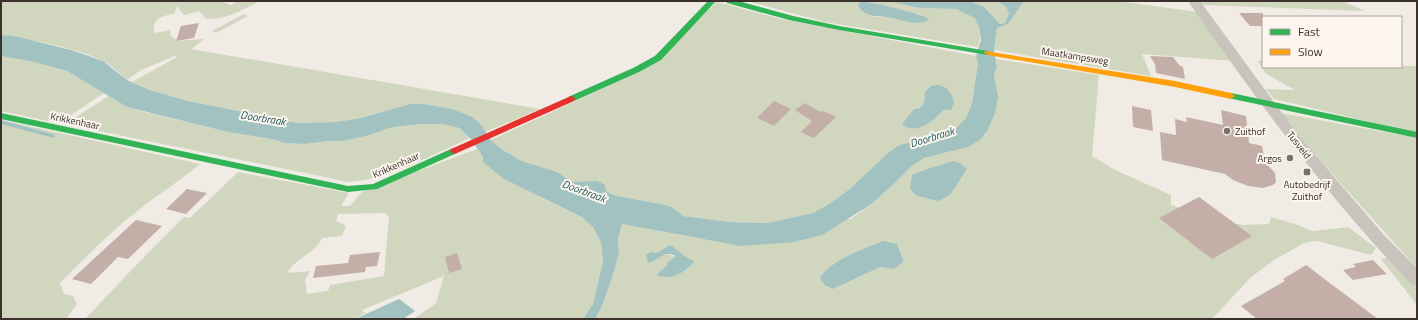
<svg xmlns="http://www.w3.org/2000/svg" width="1418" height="320" font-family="'Titillium Web',sans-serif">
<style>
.green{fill:#d1d6bf;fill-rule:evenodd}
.water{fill:#a1c2c1}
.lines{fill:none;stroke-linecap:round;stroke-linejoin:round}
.stream{stroke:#a1c2c1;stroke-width:3.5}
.building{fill:#c3afa7}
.street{fill:#c9c3be;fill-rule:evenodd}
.fast{fill:#30b455;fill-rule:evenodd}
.slow{fill:#ff9f0a;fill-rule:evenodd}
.jam{fill:#e5322d;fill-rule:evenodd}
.poi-dot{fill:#7a716c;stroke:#fbf5ee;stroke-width:1.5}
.labels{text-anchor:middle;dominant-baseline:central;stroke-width:4;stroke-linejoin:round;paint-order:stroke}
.street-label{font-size:10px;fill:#3b302b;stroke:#fbf5ee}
.poi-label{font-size:10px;fill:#3b302b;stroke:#fbf5ee;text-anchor:start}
.water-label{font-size:11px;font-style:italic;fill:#1f5a5e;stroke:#fbf5ee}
</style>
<rect width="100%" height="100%" fill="#f0ebe5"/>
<g class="green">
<path d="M1,1H221L231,5L237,1H259C243,11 226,19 206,19L199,11L184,15L177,6L174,14C162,16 152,18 154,33L171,30L170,35L177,41L204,39L191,49L540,109L485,132L422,104H410L361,118L336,122L298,123L188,101L149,90L132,82L177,57L175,56L141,70L127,80C119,73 112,65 103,61C76,48 30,39 1,35Z"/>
<path d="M747,1H861L859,5L865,13L874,17H886L905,21L922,15L899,11L867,1H888L919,8L956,9L975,17C979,28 982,36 978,47L825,22Z"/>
<path d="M970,1H997L1006,7L1009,13L1005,23L1000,24L984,7Z"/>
<path d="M1024,1H1117L1198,12L1234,61L1142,54L1151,76L994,50L997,28L1008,24Z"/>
<path d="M1199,1H1342L1365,11L1203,5Z"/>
<path d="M717,2L781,19L976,56L978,63L972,103L966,118L956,128L945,134L899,145L851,188L832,202L813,213L767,223L730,222L683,216L670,206L613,195L584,183L572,182L557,172L522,161L501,149L491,140L632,75ZM924,97L943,110C934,122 922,129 906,127L903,124L914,109L920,108L924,103Z"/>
<path d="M244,14L248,16L216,33L212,31Z"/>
<path d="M1,56L30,61L67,71L104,93L62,121L52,122L1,111Z"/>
<path d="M996,59L1099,75L1092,156L1115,170L1171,195V205L1220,221L1243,225L1269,224L1271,217L1298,225L1312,231L1348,227L1376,248L1371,255L1317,241L1304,243L1274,260L1250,278L1212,319H595L602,306L614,272L619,252L618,240L622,224L701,239L851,219L870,205L894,184L912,166L924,158L949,152L985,135L996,86L994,75L997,67ZM967,169L951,194C933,198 925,203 910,189ZM897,244L904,261L894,269L880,267L833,289ZM675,248L685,258L693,261C687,276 671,275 658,276L659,272L665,269L671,260L676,257C668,252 663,258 651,252L657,253Z"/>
<path d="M1258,61H1263V67H1401V66H1417V133L1274,99L1266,89L1295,90L1266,74Z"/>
<path d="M109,96L127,107L145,112L228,132L271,139L285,143L304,144L330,141H343L366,136L393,127L423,124H442L459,128L470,138C431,155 392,178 349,182L65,124Z"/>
<path d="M1281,113L1417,138V268L1300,138Z"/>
<path d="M1,120L200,164C181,180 160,193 141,208C112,230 86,257 60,283L64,294L73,296L77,304L66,319H7L1,317Z"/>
<path d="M477,149L504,179L582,217L593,227L601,242L603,261L593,304L583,319H414L436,303L444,276L362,310L365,313L354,319H85L143,258L184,217L190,218L238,172L349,193L341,206H350L362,192ZM385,213L389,217L384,276L330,285L328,291L307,294L305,280L310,271L287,273C296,258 316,252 322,238L342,236L346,226L336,221L338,214Z"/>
<path d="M1387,258L1417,287V305L1381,259Z"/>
</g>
<g class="water">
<path d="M861,1C869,1 925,15 929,19C920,28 896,18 886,17C879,16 873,17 867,14C862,12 860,9 858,5Z"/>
<path d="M888,1H970L984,7L1000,24L1005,23L1009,13L1006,7L997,1H1024L1008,24L997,28L994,50L997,67L994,75L998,97L995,113L987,131L981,139L968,147L924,158L912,166L894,184L870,205L822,235L794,242L741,246L622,224L618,240L619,252L614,272L602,306L595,319H583L593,304L603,261L601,242L593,227L582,217L504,179L483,162V157L470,138L459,128L442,124H423L393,127L366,136L343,141H330L304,144L285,143L271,139L228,132L127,107L67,71L30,61L1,56V35L19,37L71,50L103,61L127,80L149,90L188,101L298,123L336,122L361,118L410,104H422L452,109L472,117L481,125L491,140L501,149L522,161L557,172L572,182L597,181L605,185L606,191L613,195L670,206L683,216L730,222L767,223L813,213L832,202L851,188L887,154L899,145L945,134L956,128L966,118L972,103L978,63L976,56L981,40L979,28L975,18L956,9L919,8Z"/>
<path d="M938,85C949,87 952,94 954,103L951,110H943C935,121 915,136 902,124L914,109L920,108L924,103L925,92L931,86Z"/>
<path d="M954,161L960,163L967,169L951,194L939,201L917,196L910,189L912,175L930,168Z"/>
<path d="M883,241L897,244L904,261L894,269L880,267L833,289L825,285L820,278C831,260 863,249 883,241Z"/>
<path d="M670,245C679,250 684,258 694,261C690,269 679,275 670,277C666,277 662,276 657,276L659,272L667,266V263L676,256C664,249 657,262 648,263L646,255L651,252L657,253Z"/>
<path d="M399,299L415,311L403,319H355Z"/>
</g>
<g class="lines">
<path class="stream" d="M1,122L53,136"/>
</g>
<g class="building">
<path d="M1239,13H1263V26H1250Z"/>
<path d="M199,23L194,38L176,41L181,26Z"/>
<path d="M1150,56L1173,57L1180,66L1183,67L1185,79L1156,73L1155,64Z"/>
<path d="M774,101L791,109L774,126L757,118Z"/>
<path d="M805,103L821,112L823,111L836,117L814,138L801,132L812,121L795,110Z"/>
<path d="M1132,106L1151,110L1153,131L1133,127Z"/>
<path d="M1221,110L1246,116L1249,143L1262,146L1265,162L1275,173L1276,182L1273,185L1263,188L1248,186L1233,180L1225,174L1162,160L1160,132L1176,135L1175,119L1187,122L1186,117L1223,125Z"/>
<path d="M187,189L207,193L186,214L166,209Z"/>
<path d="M1199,197L1252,236L1212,259L1159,218Z"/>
<path d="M136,220L162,226L128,259L118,257L91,284L72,279Z"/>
<path d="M380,252L377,266L366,267L365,272L313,278L316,266L348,263L350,255Z"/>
<path d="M457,253L462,269L449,273L445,257Z"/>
<path d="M1373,260L1387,274L1353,280L1343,270L1356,267L1353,264Z"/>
<path d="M1306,265L1331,284L1378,319H1257L1241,306L1285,281L1283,279Z"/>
</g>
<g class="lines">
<path class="street" d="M1188,1H1200L1299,136L1384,235L1417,268V286L1411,284C1328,197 1256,100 1188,1Z"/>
<g class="fast">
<path d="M708,1H716L661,60L639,72L574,101H568L567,99L568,97L633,68L655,56Z"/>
<path d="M726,1H738L793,16L839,26L988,51L992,53L988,55L839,30L789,20L727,3Z"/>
<path d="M1231,93L1417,132V138L1228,98L1227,96Z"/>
<path d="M1,113L348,186L373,184L451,149L454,148L458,151L457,153L377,189L348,192L1,119Z"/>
</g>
<path class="slow" d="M985,51L1175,81L1231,93L1235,96L1231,99L1175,87L988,55L984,53Z"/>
<path class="jam" d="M571,96L574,97L575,99L574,101L457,153L454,154L450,151L451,149Z"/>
</g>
<g class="poi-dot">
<circle cx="1227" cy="131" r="4"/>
<circle cx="1290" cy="158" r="4"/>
<rect x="1303" y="168" width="8" height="8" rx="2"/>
</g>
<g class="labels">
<g class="street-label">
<text transform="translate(1075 56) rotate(9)">Maatkampsweg</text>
<text transform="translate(75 121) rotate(12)">Krikkenhaar</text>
<text transform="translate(1299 145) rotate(52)">Tusveld</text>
<text transform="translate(396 165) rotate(-24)">Krikkenhaar</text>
</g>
<g class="poi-label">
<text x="1235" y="131">Zuithof</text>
<text x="1282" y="158" text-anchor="end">Argos</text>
<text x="1307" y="184" text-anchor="middle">Autobedrijf<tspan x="1307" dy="12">Zuithof</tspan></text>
</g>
<g class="water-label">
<text transform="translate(263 118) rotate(9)">Doorbraak</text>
<text transform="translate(932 137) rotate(-17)">Doorbraak</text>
<text transform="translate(584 191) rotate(20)">Doorbraak</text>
</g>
</g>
<rect width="1418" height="320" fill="none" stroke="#3b302b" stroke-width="4"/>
<rect x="1262" y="16" width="140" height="52" fill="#fbf5ee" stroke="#aea6a0"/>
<rect x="1270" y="29" width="20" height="6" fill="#30b455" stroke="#aea6a0"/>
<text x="1298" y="36" font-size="12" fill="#3b302b">Fast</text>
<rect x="1270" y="49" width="20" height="6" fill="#ff9f0a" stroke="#aea6a0"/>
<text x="1298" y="56" font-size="12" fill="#3b302b">Slow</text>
</svg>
